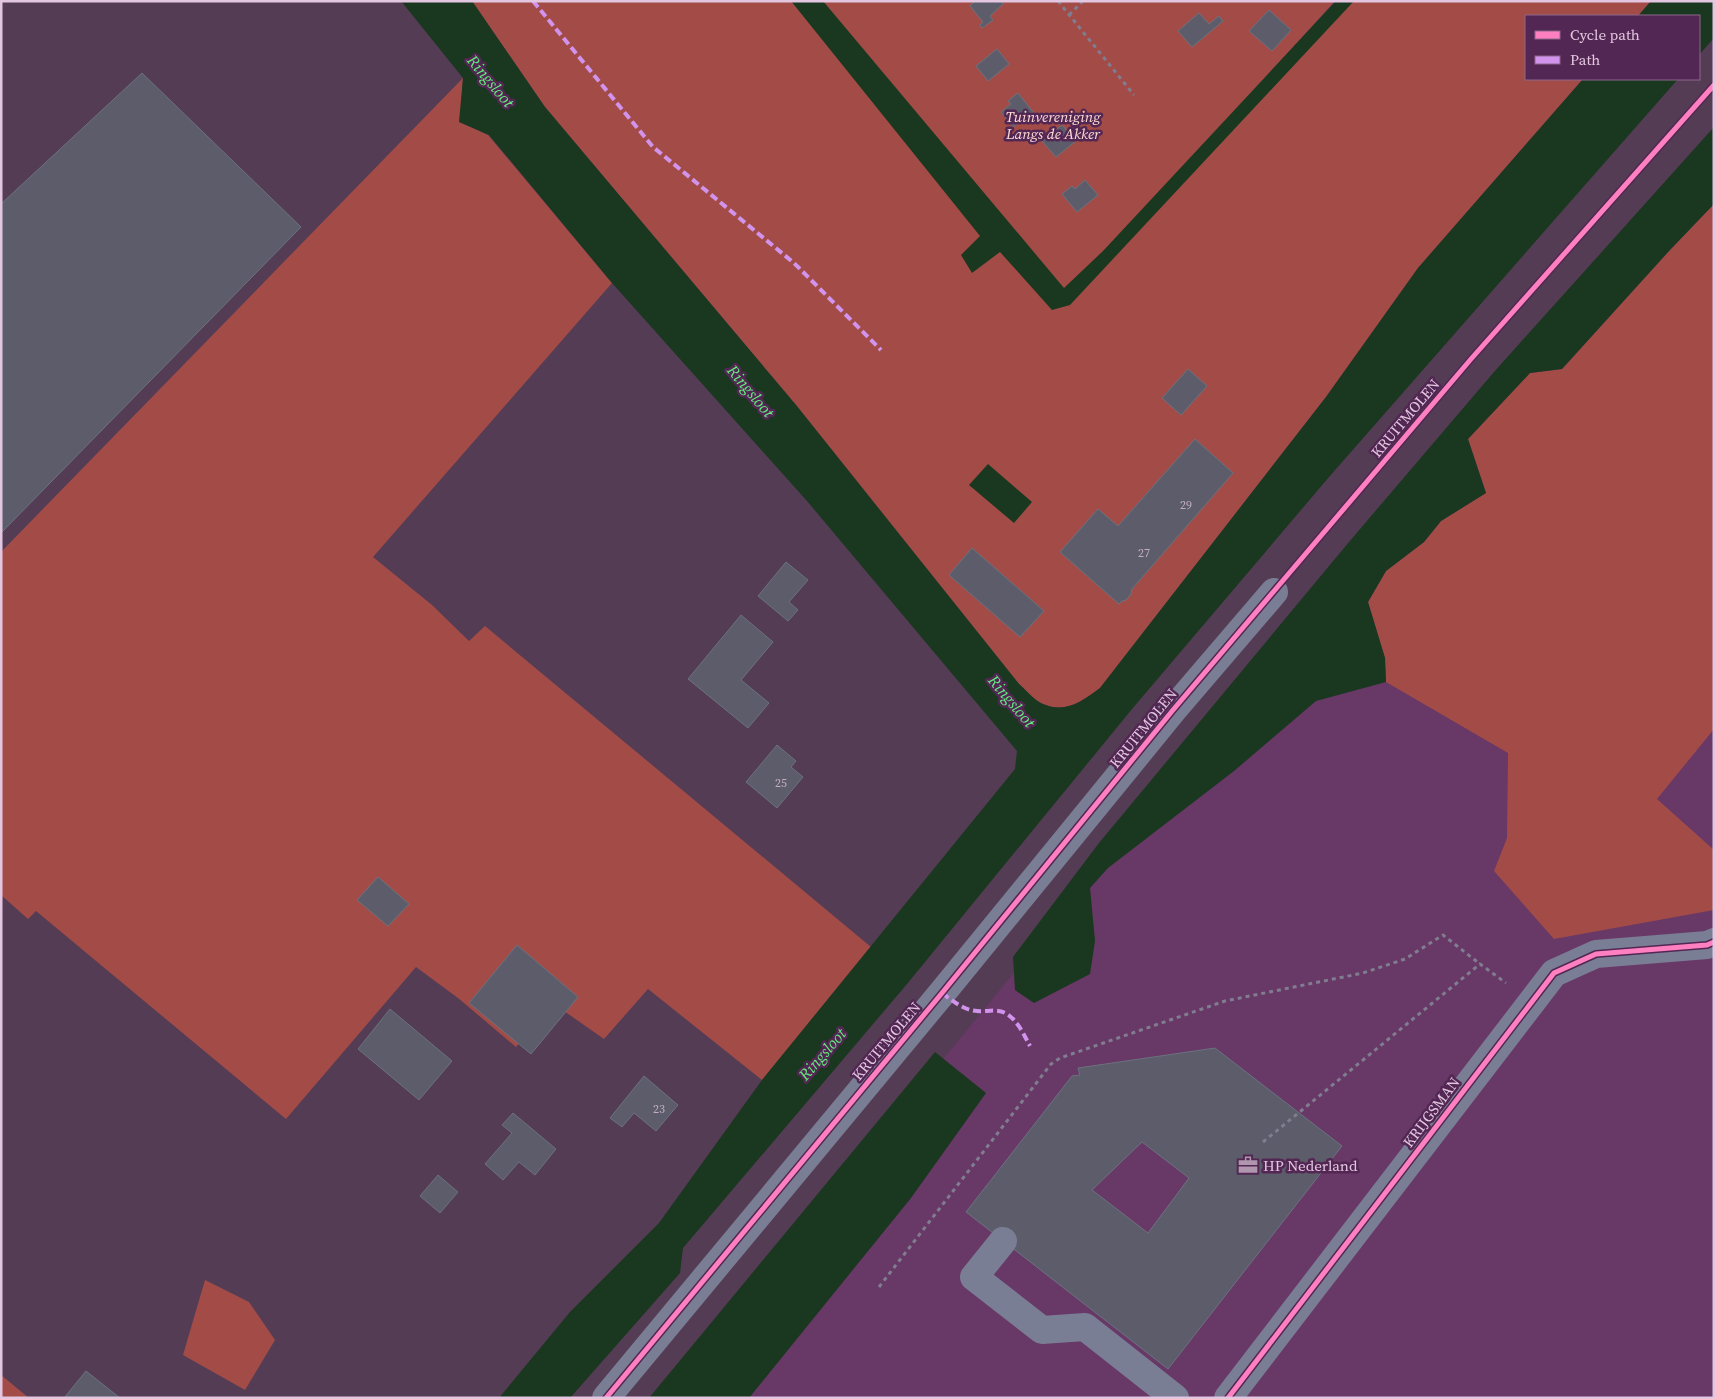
<svg xmlns="http://www.w3.org/2000/svg" width="1715" height="1399" font-family="'Source Serif 4',serif">
<style>
.built{fill:#683867}
.green{fill:#a34c47}
.water{fill:#1a371f}
.building{fill:#5d5c6a;stroke:#6b7280;fill-rule:evenodd}
.lines{fill:none;stroke-linecap:round;stroke-linejoin:round}
.path{stroke:#817d90;stroke-width:3;stroke-dasharray:4 4;stroke-linecap:butt}
.minor{stroke:#7a7e95;stroke-width:28}
.quiet{stroke:#d193ec;stroke-width:4;stroke-dasharray:8 4;stroke-linecap:butt}
.cycleway-casing{stroke:#532753;stroke-width:8}
.cycleway{stroke:#ff80c0;stroke-width:5}
.labels{text-anchor:middle;dominant-baseline:central;stroke-width:5;stroke-linejoin:round;paint-order:stroke}
.number-label{font-size:12px;fill:#c2acc3}
.park-label{font-size:15px;font-style:italic;fill:#fedbd6;stroke:#532753}
.street-label{font-size:15px;fill:#e3c7e1;stroke:#532753}
.poi-label{font-size:15px;fill:#e3c7e1;stroke:#532753;text-anchor:start}
.water-label{font-size:16px;font-style:italic;fill:#63ee7e;stroke:#532753}
</style>
<rect width="100%" height="100%" fill="#543c54"/>
<path class="built" d="M1714,151V1398H665L1319,601Z"/>
<g class="green">
<path d="M472,1H1335L1231,115L1347,1H1651L1638,16H1526V79H1583L1418,268L1326,397L1100,688C1082,701 1066,714 1043,704C1035,701 1026,690 1019,684L796,405L545,107Z"/>
<path d="M463,78L460,122L488,135L612,283L373,557L432,605L469,641L485,626L871,947L762,1080L648,989L604,1039L554,1004L516,1047L458,998L416,967L286,1119L36,911L28,919L1,895V552Z"/>
<path d="M1714,204V729L1657,799L1714,850V910L1554,939L1494,871L1507,838L1508,753L1386,682L1385,658L1368,602L1386,571L1424,542L1441,521L1486,493L1468,439L1530,373L1562,369L1669,251Z"/>
<path d="M205,1280L249,1302L275,1340L245,1390L183,1355Z"/>
<path d="M1,1375L29,1398H1Z"/>
</g>
<g class="water">
<path d="M401,1H472L545,107L796,405L1019,684C1026,690 1035,701 1043,704C1066,714 1082,701 1100,688L1326,397L1418,268L1583,79H1678L1329,477L1132,709L907,984L683,1248L680,1273L570,1398H499L570,1312L659,1223L762,1080L1015,769L1017,751L807,501L612,283L489,135L459,122L463,78Z"/>
<path d="M791,1H823L1064,288L1103,251L1336,1H1354L1070,305L1052,310L1000,252L972,273L961,255L980,236Z"/>
<path d="M1651,1H1714V38L1699,55V16H1638Z"/>
<path d="M1714,127V204L1669,251L1562,369L1530,373L1468,439L1486,493L1441,521L1424,542L1386,571L1368,602L1385,658L1386,682L1316,701L1234,771L1108,868L1090,888L1095,941L1090,974L1034,1003L1015,990L1013,957L1099,843L1349,542L1494,372Z"/>
<path d="M988,464L1032,502L1014,523L969,485Z"/>
<path d="M935,1052L986,1093L911,1198L749,1398H649Z"/>
</g>
<g class="building">
<path d="M975,1H1001L1003,4L990,16L993,20L982,28L980,25L983,22L970,6Z"/>
<path d="M1269,10L1291,30L1272,51L1249,31Z"/>
<path d="M1199,13L1209,24L1219,16L1223,21L1192,47L1178,31Z"/>
<path d="M997,49L1009,64L988,81L976,66Z"/>
<path d="M142,73L301,227L1,533V204Z"/>
<path d="M1018,93L1033,112L1013,127L1001,112L1011,104L1008,101Z"/>
<path d="M1062,125L1076,141L1056,157L1042,141Z"/>
<path d="M1085,180L1098,195L1077,212L1062,194L1072,186L1075,189Z"/>
<path d="M1188,369L1207,386L1181,415L1162,398Z"/>
<path d="M1195,439L1233,473L1132,589L1131,594L1126,600L1122,601L1119,604L1060,552L1098,509L1118,526Z"/>
<path d="M972,548L1044,611L1020,637L949,575Z"/>
<path d="M786,562L808,580L789,602L798,610L788,621L758,596Z"/>
<path d="M741,615L773,642L741,680L769,703L748,728L688,679Z"/>
<path d="M777,745L796,761L791,767L803,777L777,808L746,782Z"/>
<path d="M378,877L409,904L388,926L357,900Z"/>
<path d="M517,945L578,997L531,1054L469,1003Z"/>
<path d="M390,1009L452,1061L419,1100L358,1049Z"/>
<path d="M1215,1048L1342,1146L1168,1369L966,1212L1072,1076L1080,1075L1078,1068ZM1142,1142L1189,1178L1148,1233L1092,1190Z"/>
<path d="M644,1076L678,1105L656,1131L634,1113L622,1127L610,1118Z"/>
<path d="M513,1113L556,1149L535,1175L519,1162L503,1180L485,1164L512,1133L502,1125Z"/>
<path d="M438,1175L458,1192L440,1213L420,1196Z"/>
<path d="M86,1371L120,1398H64Z"/>
</g>
<g class="lines">
<g class="path">
<path d="M1058,1L1134,95"/>
<path d="M1069,15L1083,1"/>
<path d="M1263,1142L1480,964L1506,983"/>
<path d="M879,1287L1051,1064L1060,1058L1225,1001L1363,973L1405,959L1443,935L1480,964"/>
</g>
<g class="minor">
<path d="M1003,1241L974,1277L1042,1330L1085,1327L1175,1398"/>
<path d="M606,1398L942,993L1173,710L1274,592"/>
<path d="M1228,1398L1554,973L1596,954L1707,945L1714,942"/>
</g>
<g class="quiet">
<path d="M533,1L653,147L794,263L881,350"/>
<path d="M942,993C953,1001 963,1010 977,1011C987,1012 998,1008 1007,1014C1018,1021 1024,1035 1030,1046"/>
</g>
<defs>
<g id="cycleway">
<path d="M606,1398L942,993L1173,710L1471,359L1714,85"/>
<path d="M1228,1398L1554,973L1596,954L1707,945L1714,942"/>
</g>
</defs>
<use href="#cycleway" class="cycleway-casing"/>
<use href="#cycleway" class="cycleway"/>
</g>
<defs>
<symbol id="office-bare" viewBox="-9 -9 18 18"><path d="M-6-3h4V-5.5h4V-3h4V5H-6ZM-1-4.5V-3h2v-1.5ZM-6 0V1H6V0Z" fill="#b196b0" stroke="#532753" stroke-width="2.5" paint-order="stroke"/></symbol>
</defs>
<g fill-rule="evenodd">
<use href="#office-bare" x="1234" y="1151" width="28" height="28"/>
</g>
<g class="labels">
<g class="number-label">
<text x="1186" y="505">29</text>
<text x="1144" y="553">27</text>
<text x="781" y="783">25</text>
<text x="659" y="1109">23</text>
</g>
<g class="park-label">
<text x="1053" y="116">Tuinvereniging<tspan x="1053" dy="17">Langs de Akker</tspan></text>
</g>
<g class="street-label">
<text transform="translate(1405 418) rotate(-50)">KRUITMOLEN</text>
<text transform="translate(1143 728) rotate(-51)">KRUITMOLEN</text>
<text transform="translate(886 1041) rotate(-50)">KRUITMOLEN</text>
<text transform="translate(1431 1112) rotate(-53)">KRIJGSMAN</text>
</g>
<g class="poi-label">
<text x="1263" y="1165">HP Nederland</text>
</g>
<g class="water-label">
<text transform="translate(491 81) rotate(50)">Ringsloot</text>
<text transform="translate(751 391) rotate(50)">Ringsloot</text>
<text transform="translate(1012 701) rotate(50)">Ringsloot</text>
<text transform="translate(822 1054) rotate(-49)">Ringsloot</text>
</g>
</g>
<rect width="1715" height="1399" fill="none" stroke="#e3c7e1" stroke-width="5"/>
<rect x="1525" y="15" width="175" height="65" fill="#532753" stroke="#8d678c"/>
<rect x="1535" y="31" width="25" height="8" fill="#ff80c0" stroke="#8d678c"/>
<text x="1570" y="40" font-size="15" fill="#e3c7e1">Cycle path</text>
<rect x="1535" y="56" width="25" height="8" fill="#d193ec" stroke="#8d678c"/>
<text x="1570" y="65" font-size="15" fill="#e3c7e1">Path</text>
</svg>
